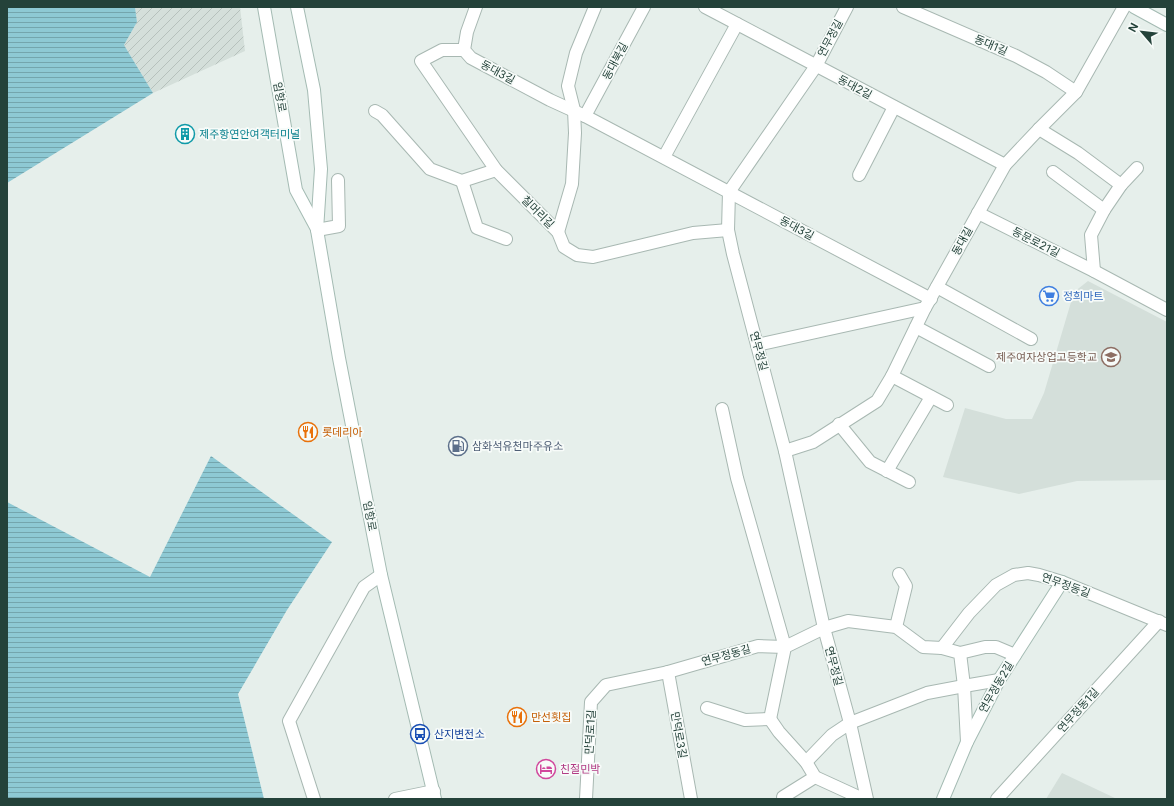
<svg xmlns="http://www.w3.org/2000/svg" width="1174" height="806" font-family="Inter,'Noto Sans KR',sans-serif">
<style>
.built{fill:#d4dfda}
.industrial{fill:url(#industrial-furrows)}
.water{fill:url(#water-rules)}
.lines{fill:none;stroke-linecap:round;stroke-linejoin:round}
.street-casing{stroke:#a8b8b2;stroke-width:14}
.secondary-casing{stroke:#a4bbb3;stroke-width:14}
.street{stroke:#fff;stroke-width:12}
.secondary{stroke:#fff;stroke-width:12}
.labels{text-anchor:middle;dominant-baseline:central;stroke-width:3.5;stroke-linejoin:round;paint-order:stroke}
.street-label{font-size:11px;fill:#24423a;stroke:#f7fbf9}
.culture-label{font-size:11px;fill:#0d838f;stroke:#f7fbf9;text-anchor:start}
.shop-label{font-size:11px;fill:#366cbe;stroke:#f7fbf9;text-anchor:start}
.education-label{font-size:11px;fill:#785e54;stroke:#f7fbf9;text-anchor:end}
.food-label{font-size:11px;fill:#c56008;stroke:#f7fbf9;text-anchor:start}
.service-label{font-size:11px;fill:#4e5e75;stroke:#f7fbf9;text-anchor:start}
.transit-label{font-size:11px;fill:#164399;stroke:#f7fbf9;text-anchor:start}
.hotel-label{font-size:11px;fill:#b23c85;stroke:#f7fbf9;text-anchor:start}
</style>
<defs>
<pattern id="industrial-furrows" width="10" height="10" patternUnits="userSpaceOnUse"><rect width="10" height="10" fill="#d4dfda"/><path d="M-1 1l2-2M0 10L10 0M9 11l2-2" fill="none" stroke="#b6c1bc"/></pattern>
<pattern id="water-rules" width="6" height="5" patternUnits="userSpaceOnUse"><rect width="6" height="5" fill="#8ec9d4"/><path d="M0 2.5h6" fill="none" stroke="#74a5ad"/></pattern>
</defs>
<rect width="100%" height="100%" fill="#e6efeb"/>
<g class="built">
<path d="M1088,281L1167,322V480L1077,481L1019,494L943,477L965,408L1006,419H1032L1044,393L1074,292Z"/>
<path d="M1062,773L1117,799H1046Z"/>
</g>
<path class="industrial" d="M135,7H240L245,51L153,93L124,45L137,22Z"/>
<g class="water">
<path d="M7,7H135L137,22L124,45L153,93L7,183Z"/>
<path d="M211,456L332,542L287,610L238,694L264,799H7V502L150,577Z"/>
</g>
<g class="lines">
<defs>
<g id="street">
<path d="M476,7L467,32L464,50L471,58L550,100L585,116L931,299"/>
<path d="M705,7L1005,165"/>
<path d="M847,7L816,66L729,192L728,230L733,254L785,451L824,628L850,723L867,799"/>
<path d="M903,7L1016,56L1046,72L1076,92"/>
<path d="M464,50H442L421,61L496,170L558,232L564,247L577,255L593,257L693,233L728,230"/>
<path d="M375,111L382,115L430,169L462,181L496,170"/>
<path d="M585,116L644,7"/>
<path d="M1039,129L1078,153L1121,185"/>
<path d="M664,157L737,24"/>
<path d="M1053,172L1104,210"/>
<path d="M859,175L894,107"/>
<path d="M462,181L477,228L506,239"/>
<path d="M978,213L1094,271L1167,310"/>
<path d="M317,230L339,226L338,180"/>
<path d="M558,232L572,184L575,133L574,110L568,86L576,53L595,7"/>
<path d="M1094,271L1091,235L1104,210L1121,185L1137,168"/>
<path d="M937,287L1031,339"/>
<path d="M916,327L989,366"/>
<path d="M757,345L925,308"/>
<path d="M892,376L947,405"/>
<path d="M839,424L870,462L909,482"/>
<path d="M785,451L813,442L877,401L892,376L925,308L1005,165L1039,129L1076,92L1124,7"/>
<path d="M887,471L931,397"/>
<path d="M896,627L906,586L899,574"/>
<path d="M942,648L969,613L996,585L1014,575L1028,573L1039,575L1062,582L1167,625"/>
<path d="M960,653L985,647H996L1015,655"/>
<path d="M668,672L691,799"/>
<path d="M707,708L745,720L770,719"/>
<path d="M770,719L785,647L824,628L848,621L896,627L923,647L942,648L960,653L964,686L967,742"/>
<path d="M770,719L779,732L806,762L815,777L863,799"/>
<path d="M806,762L832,735L850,723L927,693L964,686L999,680"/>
<path d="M783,797L815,777"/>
<path d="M314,799L289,721L364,587L381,575"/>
<path d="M395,799L434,791"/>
<path d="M586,799L591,702L606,685L668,672L758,646L785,647L737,478L722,409"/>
<path d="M997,799L1159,621"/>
</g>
<g id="secondary">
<path d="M264,7L296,190L317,229"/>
<path d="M297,7L314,90L321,169L317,230L339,358L381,575L435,799"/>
<path d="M1134,7L1167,25"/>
<path d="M943,799L967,742L999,680L1062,582"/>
</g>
</defs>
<use href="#street" class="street-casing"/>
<use href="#secondary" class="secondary-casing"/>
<use href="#street" class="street"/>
<use href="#secondary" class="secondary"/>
</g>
<defs>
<symbol id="building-ring" viewBox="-11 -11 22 22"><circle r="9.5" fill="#f7fbf9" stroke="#0f9aa8" stroke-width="1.5"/><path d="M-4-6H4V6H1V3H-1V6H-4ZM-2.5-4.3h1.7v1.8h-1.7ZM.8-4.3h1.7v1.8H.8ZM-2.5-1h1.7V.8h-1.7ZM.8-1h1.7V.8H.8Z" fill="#0f9aa8"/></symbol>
<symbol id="supermarket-ring" viewBox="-11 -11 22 22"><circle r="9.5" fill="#f7fbf9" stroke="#3f7fe0" stroke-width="1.5"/><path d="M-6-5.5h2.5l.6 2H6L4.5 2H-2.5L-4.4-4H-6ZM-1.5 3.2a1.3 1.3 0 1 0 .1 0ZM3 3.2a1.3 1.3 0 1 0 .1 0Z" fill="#3f7fe0"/></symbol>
<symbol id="school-ring" viewBox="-11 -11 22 22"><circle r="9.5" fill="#f7fbf9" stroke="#8d6e63" stroke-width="1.5"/><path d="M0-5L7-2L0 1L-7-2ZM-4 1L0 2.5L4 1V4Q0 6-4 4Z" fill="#8d6e63"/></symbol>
<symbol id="restaurant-ring" viewBox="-11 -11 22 22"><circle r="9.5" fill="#f7fbf9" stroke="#e8710a" stroke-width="1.5"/><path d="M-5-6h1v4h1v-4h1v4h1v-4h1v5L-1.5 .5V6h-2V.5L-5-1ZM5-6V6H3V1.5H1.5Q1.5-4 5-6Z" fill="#e8710a"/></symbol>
<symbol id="fuel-ring" viewBox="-11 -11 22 22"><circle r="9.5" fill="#f7fbf9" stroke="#5c6f8a" stroke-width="1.5"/><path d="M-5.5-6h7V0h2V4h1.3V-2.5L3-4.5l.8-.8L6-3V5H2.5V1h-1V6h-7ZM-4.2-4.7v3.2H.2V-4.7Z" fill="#5c6f8a"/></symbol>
<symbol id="bus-ring" viewBox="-11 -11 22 22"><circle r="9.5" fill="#f7fbf9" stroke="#1a4fb4" stroke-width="1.5"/><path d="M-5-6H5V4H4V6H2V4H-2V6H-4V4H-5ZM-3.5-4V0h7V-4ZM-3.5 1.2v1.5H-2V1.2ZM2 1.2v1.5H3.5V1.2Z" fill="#1a4fb4"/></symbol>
<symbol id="hotel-ring" viewBox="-11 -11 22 22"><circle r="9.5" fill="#f7fbf9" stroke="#d1479c" stroke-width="1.5"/><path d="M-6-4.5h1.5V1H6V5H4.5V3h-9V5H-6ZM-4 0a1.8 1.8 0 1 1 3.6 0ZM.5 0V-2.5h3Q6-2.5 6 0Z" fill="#d1479c"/></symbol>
</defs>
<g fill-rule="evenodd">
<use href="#building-ring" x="174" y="123" width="22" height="22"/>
<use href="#supermarket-ring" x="1038" y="285" width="22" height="22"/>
<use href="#school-ring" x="1100" y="346" width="22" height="22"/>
<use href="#restaurant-ring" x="297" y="421" width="22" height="22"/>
<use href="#fuel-ring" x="447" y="435" width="22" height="22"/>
<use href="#restaurant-ring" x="506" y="706" width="22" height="22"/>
<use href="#bus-ring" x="409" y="723" width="22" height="22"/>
<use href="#hotel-ring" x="535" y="758" width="22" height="22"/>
</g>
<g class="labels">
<g class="street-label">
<text transform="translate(830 38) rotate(-62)">연무정길</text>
<text transform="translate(991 45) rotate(23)">동대1길</text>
<text transform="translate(615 61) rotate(-62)">동대북길</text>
<text transform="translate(498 72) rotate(28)">동대3길</text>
<text transform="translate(855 87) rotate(28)">동대2길</text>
<text transform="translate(280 97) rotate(80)">임항로</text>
<text transform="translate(538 212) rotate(45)">칠머리길</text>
<text transform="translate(797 228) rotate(28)">동대3길</text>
<text transform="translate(962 241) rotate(-61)">동대길</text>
<text transform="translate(1036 242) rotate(27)">동문로21길</text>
<text transform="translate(759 351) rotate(75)">연무정길</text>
<text transform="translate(370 516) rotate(79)">임항로</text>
<text transform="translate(1066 585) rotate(20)">연무정동길</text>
<text transform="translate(726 655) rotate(-16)">연무정동길</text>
<text transform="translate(834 666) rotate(75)">연무정길</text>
<text transform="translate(996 687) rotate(-60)">연무정동2길</text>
<text transform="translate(1078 710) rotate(-48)">연무정동1길</text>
<text transform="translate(590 732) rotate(-87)">만덕로1길</text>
<text transform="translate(679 735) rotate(80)">만덕로3길</text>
</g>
<g class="culture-label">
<text x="199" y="134">제주항연안여객터미널</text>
</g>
<g class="shop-label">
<text x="1063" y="296">정희마트</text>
</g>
<g class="education-label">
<text x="1097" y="357">제주여자상업고등학교</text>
</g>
<g class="food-label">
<text x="322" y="432">롯데리아</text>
<text x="531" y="717">만선횟집</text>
</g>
<g class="service-label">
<text x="472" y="446">삼화석유천마주유소</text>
</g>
<g class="transit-label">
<text x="434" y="734">산지변전소</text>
</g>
<g class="hotel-label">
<text x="560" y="769">친절민박</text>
</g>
</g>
<rect width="1174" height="806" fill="none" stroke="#24423a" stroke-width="16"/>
<g transform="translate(1142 32) rotate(298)" stroke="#f7fbf9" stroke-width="3" paint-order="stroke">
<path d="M0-3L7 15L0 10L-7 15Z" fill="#24423a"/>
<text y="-6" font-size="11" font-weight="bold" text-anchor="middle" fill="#24423a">N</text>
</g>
</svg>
